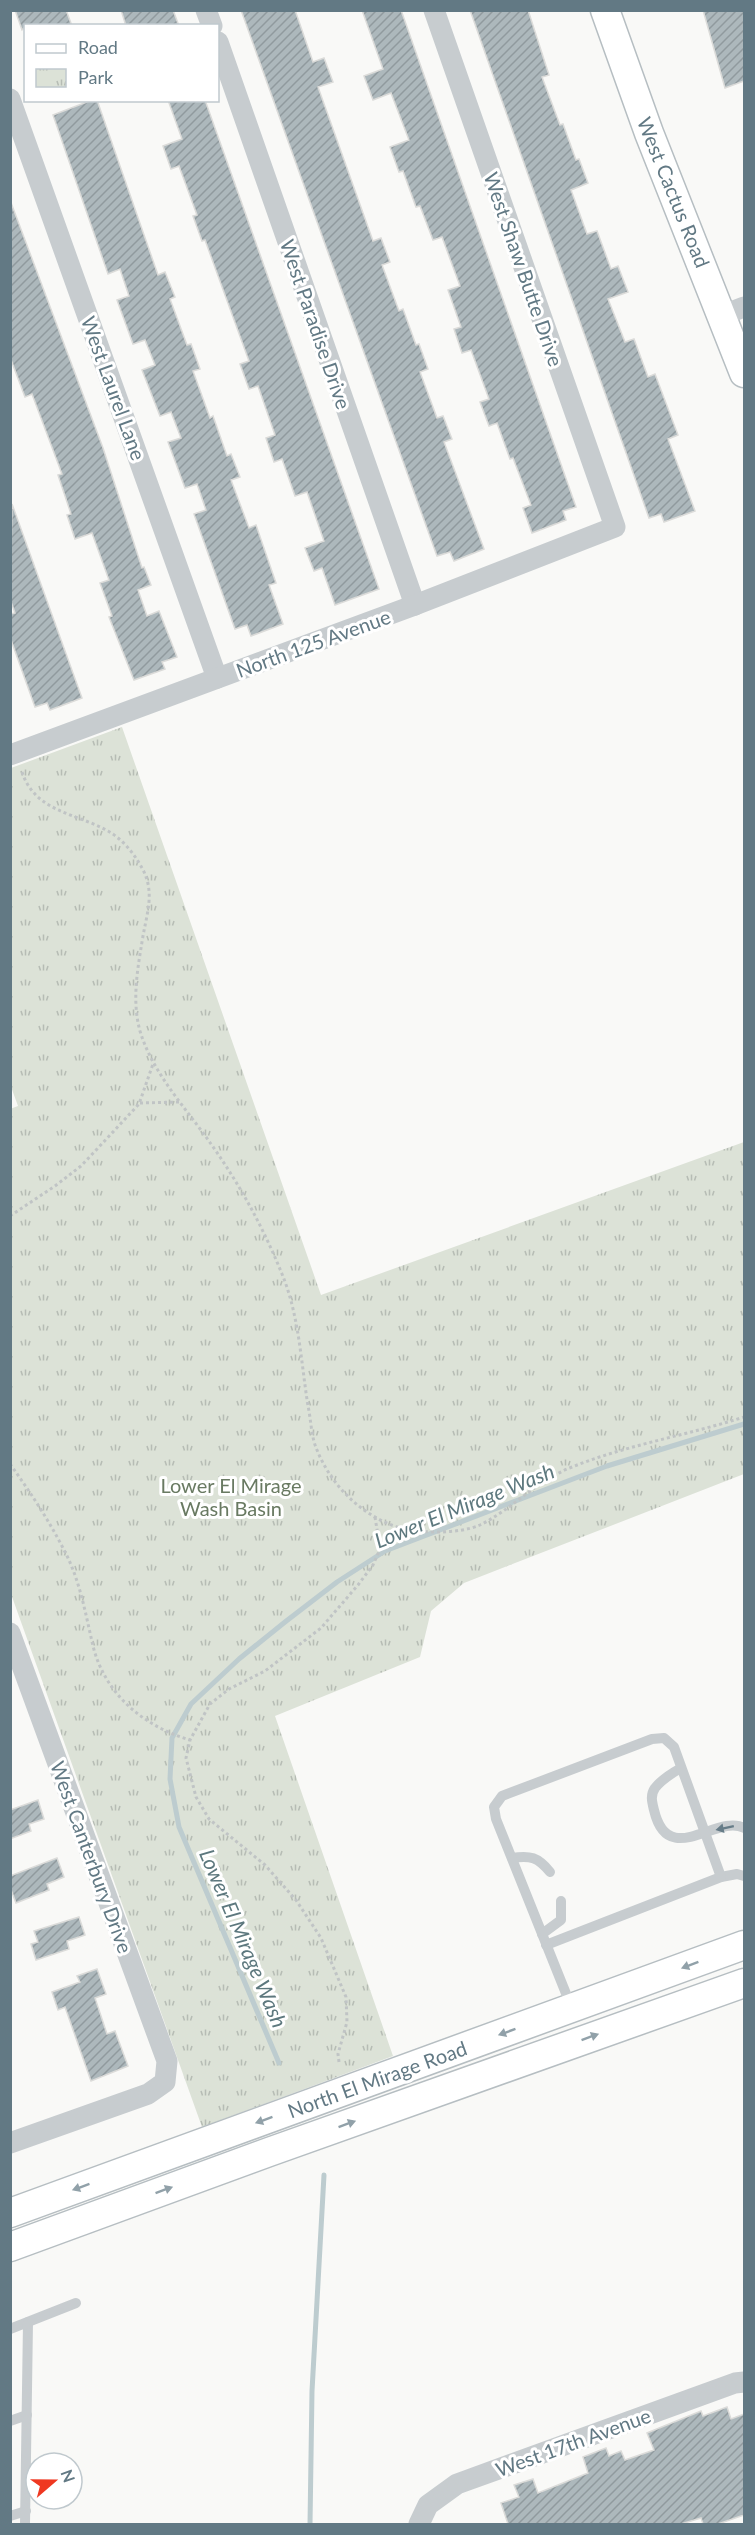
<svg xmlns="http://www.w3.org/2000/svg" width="755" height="2535" font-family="Lato,sans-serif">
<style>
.park{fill:url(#park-tufts)}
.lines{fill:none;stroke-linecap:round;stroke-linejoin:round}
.stream{stroke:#bdcccf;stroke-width:5}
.building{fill:url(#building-hatch);stroke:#dbdbd9;stroke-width:1.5}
.secondary-casing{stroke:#b6bec2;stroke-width:31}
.path{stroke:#c0c4c5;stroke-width:3;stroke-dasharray:3 3;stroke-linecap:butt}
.service{stroke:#c7cccf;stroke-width:10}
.minor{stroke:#c7cccf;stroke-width:21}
.secondary{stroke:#fff;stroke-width:28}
.oneway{fill:#677d88}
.oneway2{fill:#91a1a9}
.labels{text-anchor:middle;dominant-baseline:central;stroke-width:6;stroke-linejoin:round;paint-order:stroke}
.street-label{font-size:20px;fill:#627984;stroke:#fff}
.park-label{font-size:20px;fill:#697a62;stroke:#fff}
.water-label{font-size:21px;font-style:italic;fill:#5d787e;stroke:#fff}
</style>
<defs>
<pattern id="park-tufts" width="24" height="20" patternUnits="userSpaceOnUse" patternTransform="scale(1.5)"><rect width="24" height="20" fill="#dce2d7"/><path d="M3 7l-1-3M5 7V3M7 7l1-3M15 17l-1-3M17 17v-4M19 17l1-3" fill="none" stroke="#b6bcb4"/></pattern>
<pattern id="building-hatch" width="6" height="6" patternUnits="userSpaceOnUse" patternTransform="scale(1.5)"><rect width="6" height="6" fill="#adb8bc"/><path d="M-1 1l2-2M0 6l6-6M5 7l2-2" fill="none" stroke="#909a9e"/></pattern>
</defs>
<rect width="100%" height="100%" fill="#f9f9f7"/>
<path class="park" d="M122,727L321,1295L744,1142V1474L464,1583L431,1611L420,1657L275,1716L393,2056L202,2127L11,1594L10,1109L18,1106L10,1084L11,768Z"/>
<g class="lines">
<g class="stream">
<path d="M279,2063L179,1827L170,1779L172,1738L191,1704L239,1659L285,1622L337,1582L385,1551L607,1466L744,1424"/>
<path d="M310,2524L312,2391L324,2175"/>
</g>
</g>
<g class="building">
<path d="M15,10H66L72,26H26L22,30Z"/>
<path d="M121,10H173L179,26H126Z"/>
<path d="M241,10H295L313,62L324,58L333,82L318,87L373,241L381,238L390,262L382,265L399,311L403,309L416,345L419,344L428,369L420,372L437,418L443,416L452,439L444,442L484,549L454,561L450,552L437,556Z"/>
<path d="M362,10H401L576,507L563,511L566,520L532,533L523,508L531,505L513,458L510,459L497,423L489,426L480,402L489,399L471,350L462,353L454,329L461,327L448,290L460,286L442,237L433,240L420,206L416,207L403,171L399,172L390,147L409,140L391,93L373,100L364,76L383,69Z"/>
<path d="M470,10H528L549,75L542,77L560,125L563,124L576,160L579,159L588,183L571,190L587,234L597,231L611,269L618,266L628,292L608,299L625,342L634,339L648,377L655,374L678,435L668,439L695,511L664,522L661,514L649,518Z"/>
<path d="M703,10H744V81L725,88Z"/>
<path d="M92,100H97L158,275L165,272L175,297L170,299L187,345L191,344L200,369L193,371L210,418L213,416L227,456L231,454L240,477L231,480L249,528L256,525L276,583L269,585L283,624L251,636L247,625L235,629L194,514L206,510L197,484L185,488L168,442L181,438L171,412L160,416L142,370L155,365L145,340L133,344L117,300L129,296L120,269L108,274L53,115Z"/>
<path d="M168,100H205L379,589L335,605L322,568L314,571L305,548L324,541L307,492L295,496L282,459L274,462L266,438L275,435L258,386L249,389L240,364L249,361L205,240L202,241L193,216L197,215L179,166L171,169L163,146L182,139Z"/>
<path d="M10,200L103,448L142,568L144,567L151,585L138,590L147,616L159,611L177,657L162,662L165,669L134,680L109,617L112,616L100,583L109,580L92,533L75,539L67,515L71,514L58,475L62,474L32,394L25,397L10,357Z"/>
<path d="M12,504L82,698L50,710L47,703L35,707L10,637V614L15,613L10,599Z"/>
<path d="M38,1800L44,1819L29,1824L31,1831L10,1839V1810Z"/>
<path d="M57,1858L64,1877L47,1884L49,1890L16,1903L10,1887V1876Z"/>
<path d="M79,1917L85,1935L67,1941L69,1949L36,1960L31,1944L38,1942L34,1931Z"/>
<path d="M97,1969L106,1994L95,1998L107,2034L115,2031L128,2066L91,2081L65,2007L58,2010L52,1992L80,1982L77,1976Z"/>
<path d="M727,2407L731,2419L744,2414V2515L718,2524H703L701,2518L681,2524H508L501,2503L519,2497L514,2485L533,2479L538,2493L588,2473L583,2457L606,2448L609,2456L621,2451L625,2460L654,2450L647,2433L701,2411L703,2416Z"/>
</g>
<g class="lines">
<defs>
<g id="secondary">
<path d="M605,10L649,133L744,373"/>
<path d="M10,2213L744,1945"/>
<path d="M10,2247L269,2152L744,1983"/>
</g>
</defs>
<use href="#secondary" class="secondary-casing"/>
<g class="path">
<path d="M22,772C35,812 76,813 108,831C122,839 134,853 142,868C156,893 146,915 142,942C137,972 132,1002 140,1031C153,1074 186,1108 211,1144C240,1185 263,1227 282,1274C299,1315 301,1362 308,1406C311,1419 311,1437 317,1450C331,1485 361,1515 397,1527C418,1534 460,1534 480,1525C511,1510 536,1481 572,1467C627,1445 688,1435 744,1417"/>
<path d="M140,1103L180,1102"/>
<path d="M10,1216L55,1186L81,1166L98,1148L139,1104L153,1064"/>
<path d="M10,1464C31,1493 52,1525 68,1558C81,1586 86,1616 93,1646C105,1694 143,1726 190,1740"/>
<path d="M375,1517L380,1548"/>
<path d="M339,2062L338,2054L347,2022L346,1997L321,1938L296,1900L265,1865L209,1819L196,1797L186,1758L190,1740L210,1704L229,1689L265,1671L321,1628L358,1585L373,1565L380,1549L414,1530"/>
</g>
<g class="service">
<path d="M681,1768C672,1773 662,1779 655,1788C650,1795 652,1802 654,1810C668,1870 717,1813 744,1828"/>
<path d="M512,1858C530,1855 538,1857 550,1872"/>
<path d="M542,1934L561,1920V1901"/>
<path d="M546,1945L721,1877L737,1874L744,1876"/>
<path d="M571,2006L496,1819L494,1807L502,1796L652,1739L664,1738L674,1747L721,1877"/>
<path d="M10,2329L76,2303"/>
<path d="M10,2421L27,2415"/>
<path d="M10,2516L26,2511"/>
<path d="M25,2524L28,2322"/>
</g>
<g class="minor">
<path d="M206,10L212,26"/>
<path d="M218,42L415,605"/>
<path d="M10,99L217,678"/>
<path d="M723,315L744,307"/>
<path d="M10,755L415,605L615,527L434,10"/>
<path d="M10,1633L167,2061L165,2082L148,2094L10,2143"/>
<path d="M419,2524L428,2505L457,2484L735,2383L744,2382"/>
</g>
<use href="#secondary" class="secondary"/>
</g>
<defs><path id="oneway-solid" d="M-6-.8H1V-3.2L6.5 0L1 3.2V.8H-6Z" transform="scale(1.5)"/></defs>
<use class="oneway" href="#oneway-solid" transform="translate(725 1828) rotate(168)"/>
<g class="oneway2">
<use href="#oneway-solid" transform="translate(690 1965) rotate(159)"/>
<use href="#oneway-solid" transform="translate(507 2032) rotate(160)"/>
<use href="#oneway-solid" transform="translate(590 2037) rotate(-20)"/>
<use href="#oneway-solid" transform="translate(264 2120) rotate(160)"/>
<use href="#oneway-solid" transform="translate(347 2124) rotate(-20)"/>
<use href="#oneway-solid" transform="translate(81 2187) rotate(160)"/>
<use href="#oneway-solid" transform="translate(164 2190) rotate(-20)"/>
</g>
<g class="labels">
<g class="street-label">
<text transform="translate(674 192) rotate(68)">West Cactus Road</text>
<text transform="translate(524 269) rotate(71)">West Shaw Butte Drive</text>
<text transform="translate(316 324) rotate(71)">West Paradise Drive</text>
<text transform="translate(114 388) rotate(70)">West Laurel Lane</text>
<text transform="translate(313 643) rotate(-20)">North 125 Avenue</text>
<text transform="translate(92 1857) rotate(70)">West Canterbury Drive</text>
<text transform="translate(377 2079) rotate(-20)">North El Mirage Road</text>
<text transform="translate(573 2442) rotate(-20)">West 17th Avenue</text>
</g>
<g class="park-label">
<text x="231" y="1485">Lower El Mirage<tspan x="231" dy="23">Wash Basin</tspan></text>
</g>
<g class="water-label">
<text transform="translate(464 1505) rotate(-22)">Lower El Mirage Wash</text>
<text transform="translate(244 1938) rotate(67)">Lower El Mirage Wash</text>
</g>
</g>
<rect width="755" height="2535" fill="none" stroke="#627984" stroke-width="24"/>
<rect x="24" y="24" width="195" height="78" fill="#ffffff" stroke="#c0c9ce" stroke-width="1.5"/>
<rect x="36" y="44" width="30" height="9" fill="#ffffff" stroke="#c0c9ce" stroke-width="1.5"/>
<text x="78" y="54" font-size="18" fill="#627984">Road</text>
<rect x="36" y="69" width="30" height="18" fill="url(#park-tufts)" stroke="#c0c9ce" stroke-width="1.5"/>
<text x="78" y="84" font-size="18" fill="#627984">Park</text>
<g transform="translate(54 2481) rotate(70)"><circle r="28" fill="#ffffff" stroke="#c0c9ce" stroke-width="1.5"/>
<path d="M0-4.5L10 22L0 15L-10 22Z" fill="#ef3821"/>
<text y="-9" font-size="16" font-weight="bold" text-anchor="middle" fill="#627984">N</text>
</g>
</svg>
